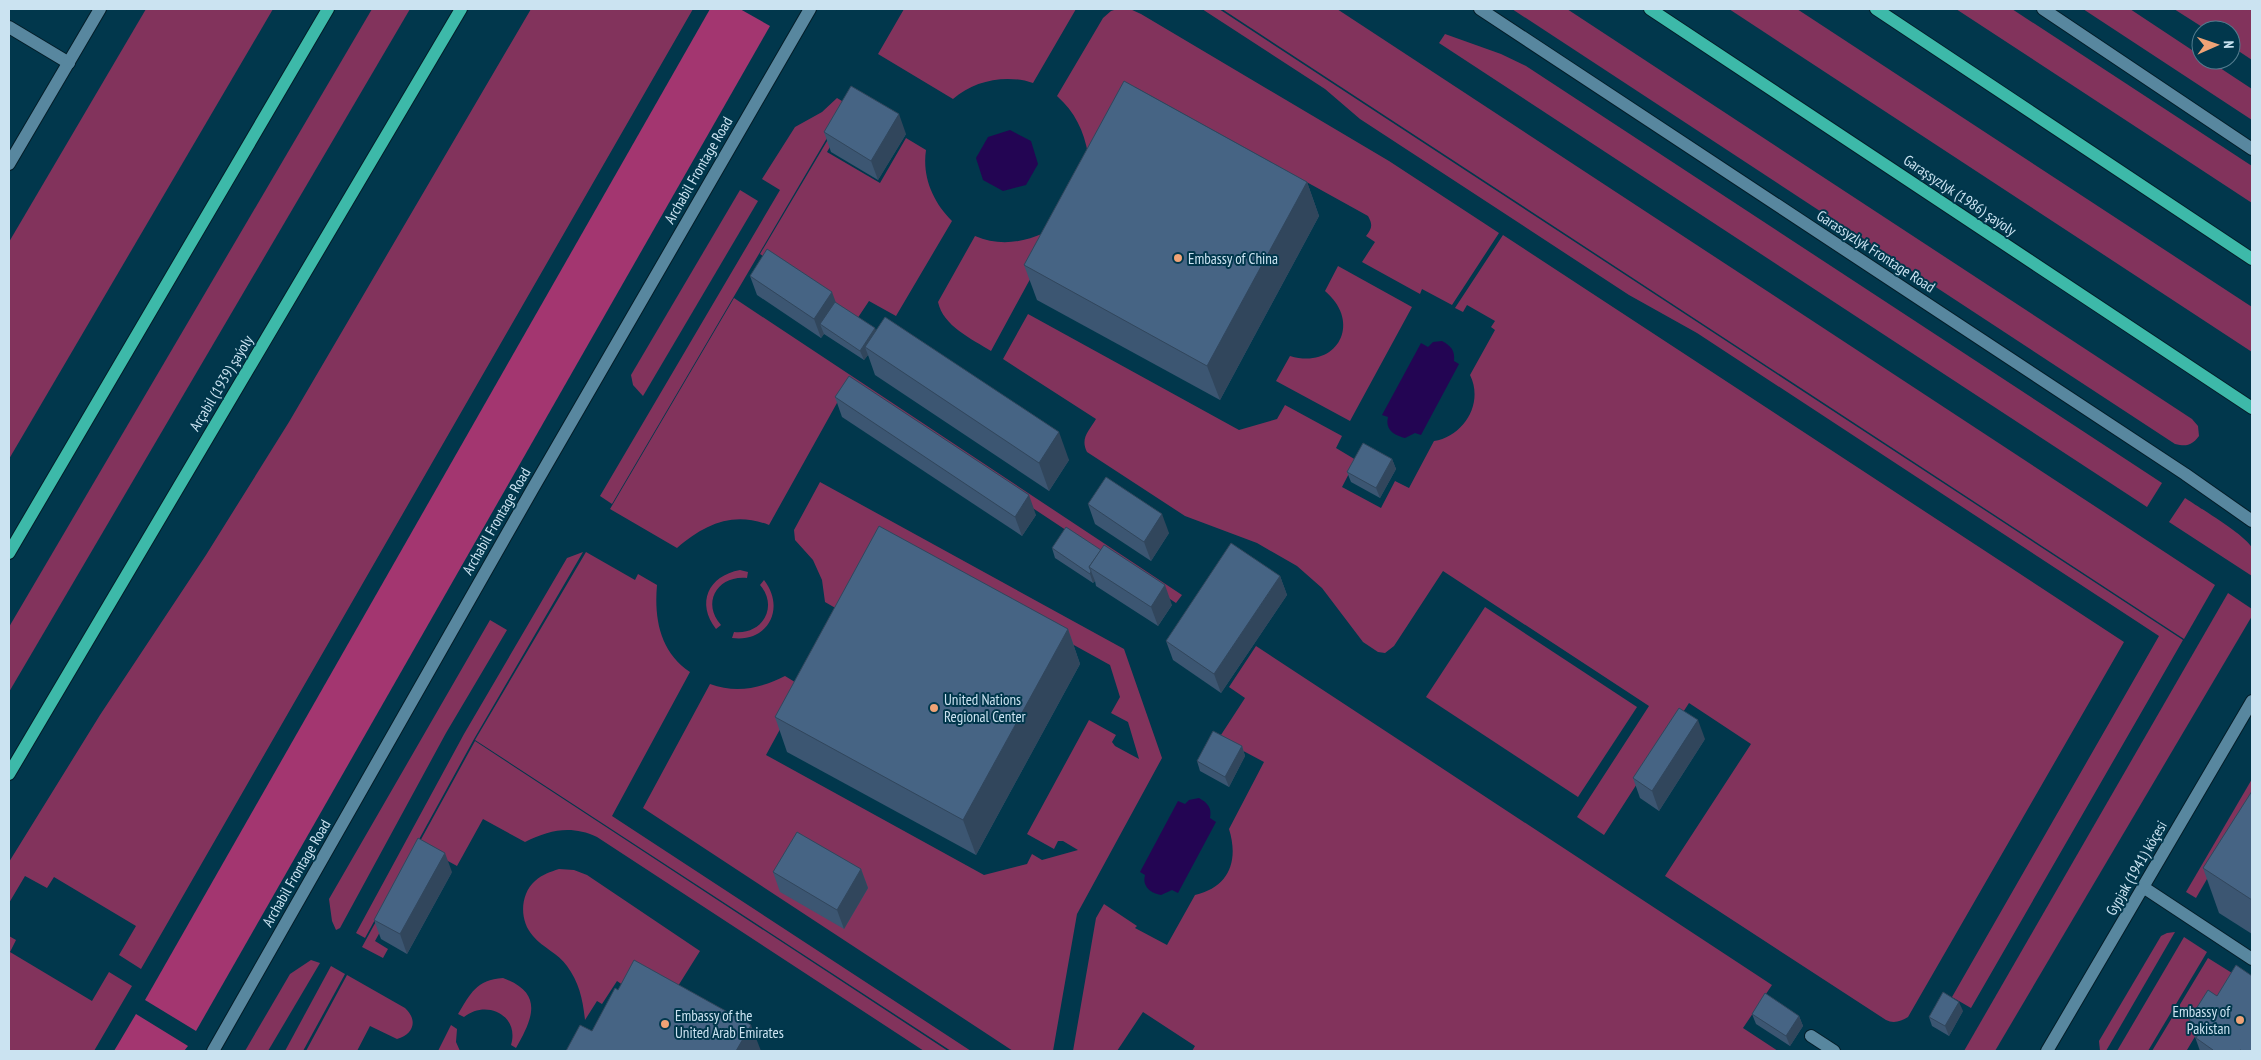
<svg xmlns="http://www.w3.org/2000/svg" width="2261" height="1060" font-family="'PT Sans Narrow',sans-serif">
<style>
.green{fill:#82335c}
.forest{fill:#a33670}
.water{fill:#230553}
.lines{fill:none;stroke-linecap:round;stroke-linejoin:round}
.service-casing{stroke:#041d28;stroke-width:14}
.minor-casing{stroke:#041d28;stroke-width:14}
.primary-casing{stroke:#041d28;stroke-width:14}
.service{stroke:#58879f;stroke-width:12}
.minor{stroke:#58879f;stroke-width:12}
.primary{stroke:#3db9a9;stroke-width:12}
.wall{fill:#3c5672}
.shaded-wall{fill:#31465c}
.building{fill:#466484;stroke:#31465c}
.poi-dot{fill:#efa376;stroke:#01374c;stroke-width:2}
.labels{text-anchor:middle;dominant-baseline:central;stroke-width:4;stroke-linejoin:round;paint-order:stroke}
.street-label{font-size:15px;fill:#cbe3f1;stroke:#01374c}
.poi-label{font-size:15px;fill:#cbe3f1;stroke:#01374c;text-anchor:start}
</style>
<rect width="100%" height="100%" fill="#01374c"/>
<g class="green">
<path d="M146,9H273L9,459V242Z"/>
<path d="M372,9H410L9,692V627Z"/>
<path d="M531,9H693L141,969L119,955L136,926L54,877L47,888L25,876L9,903V862L100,715L206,555L289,422Z"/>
<path d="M904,9H1076L1033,83C1007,74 974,80 953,99L878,54Z"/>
<path d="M1117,9H1130L1141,14L1389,161L1499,233L1452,305L1422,289L1420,294L1362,262L1375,242L1366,236C1372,228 1373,225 1368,216L1135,87L1088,154C1084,131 1075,112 1057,96L1103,18L1111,11Z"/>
<path d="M1202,9H1219L2183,640L1971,1008L1952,997L2159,636L1697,333L1629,295L1360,119L1325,89Z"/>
<path d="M1222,9H1337L2215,585L2184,639Z"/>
<path d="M1512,9H1567L2192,419L2198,426L2199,436C2192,445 2187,447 2175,444Z"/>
<path d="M1729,9H1797L2252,307V352Z"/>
<path d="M1956,9H2012L2252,166V203Z"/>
<path d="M2083,9H2130L2201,56V60H2208L2252,89V120Z"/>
<path d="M2174,9H2252V60L2231,46V30H2207Z"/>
<path d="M1445,34L1501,54L1526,66L2162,483L2147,507L1439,43Z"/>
<path d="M837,98L847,104L612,504L600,496L780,190L762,179L795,127L822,112Z"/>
<path d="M849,104L853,107L827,152L880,183L906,138L926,150C922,177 933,202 952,221L896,316L869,301L857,319L760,254Z"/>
<path d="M740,190L758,201L643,396L633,385L631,375Z"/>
<path d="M1044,233L1053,237L991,351C972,339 943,326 938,302L975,236C998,246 1022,243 1044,233Z"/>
<path d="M1503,235L2124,642L1908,1017C1901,1021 1894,1024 1886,1020L1665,876L1751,744L1689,703L1604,835L1577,817L1649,706L1443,571L1394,646L1385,653L1378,652L1363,642L1322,588L1297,566L1257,543L1185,516L1087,452C1080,438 1089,431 1096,419L1003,359L1028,314L1239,430L1277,419L1285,405L1342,436L1336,448L1356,460L1342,487L1381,508L1395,481L1409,488L1434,441C1464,436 1484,403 1470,375L1495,330L1491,327L1495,321L1467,305L1463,312L1455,308Z"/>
<path d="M1338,266L1412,307L1350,421L1276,381L1290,356C1337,370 1363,323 1325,291Z"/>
<path d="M734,298L1182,595L1176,603L847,385L769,525C733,511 705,524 677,548L610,509Z"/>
<path d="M820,482L1124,649L1162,758L1077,914L1053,1051H1013L643,808L710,684C737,694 761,688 785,676L803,687L766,755L984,875L1027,864L1032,854L1042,860L1078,850L1063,841H1058L1054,849L1027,834L1089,720L1116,735L1112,742L1115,746L1139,759L1128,722L1111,713L1120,697L1110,665L884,540L844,613L825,602L822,580L813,560L795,540L794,530Z"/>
<path d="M2185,498C2198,507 2246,535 2252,548C2255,556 2252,569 2252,576L2169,522Z"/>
<path d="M583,552L474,739L365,938L356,933L464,734L567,558Z"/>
<path d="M586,552L635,580L638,574L657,585C654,619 660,652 690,672L612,816L971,1051H951L475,740Z"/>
<path d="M740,570L748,572L747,578C718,575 701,602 721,625L716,629C696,603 708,576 740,570Z"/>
<path d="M764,580C786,608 768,643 732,638L734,632C762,635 779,607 760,585Z"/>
<path d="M2228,593L2252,609V616L1995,1051H1964Z"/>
<path d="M1485,607L1637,707L1578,797L1426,697Z"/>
<path d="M490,620L507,630L446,733L340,928L336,930L332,921L329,899Z"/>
<path d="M1256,646L1772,985L1743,1028L1778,1051H1192L1195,1046L1143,1012L1117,1051H1073L1096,918L1104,904L1137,926L1135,928L1167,945L1195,895C1229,887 1239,861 1229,829L1264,762L1219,738L1245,698L1229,687Z"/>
<path d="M475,741L948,1051H924L597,837C571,825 550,830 525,842L483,819L457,866L426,849L375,941L388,949L383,958L362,947Z"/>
<path d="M2252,779V801L2196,898L2186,892Z"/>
<path d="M559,869L574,870L587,875L700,951L673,994L630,990L617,981L602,1004L597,1001L585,1020C583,1000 579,982 567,966C558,953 543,948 533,936C519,921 520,894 535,881C543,874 550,872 559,869Z"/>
<path d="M2175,932L2106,1051H2100L2099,1041L2161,936L2167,933Z"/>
<path d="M9,936L16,940L10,952L92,1001L109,972L132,986L94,1051H9Z"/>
<path d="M2184,937L2207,952L2148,1051H2117Z"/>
<path d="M2208,958L2240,978L2222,991L2187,1050L2188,1051H2152Z"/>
<path d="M311,960L320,963L268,1051H245L290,974Z"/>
<path d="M331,966L345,974L303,1051H285Z"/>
<path d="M347,975L405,1008C418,1020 414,1034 397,1039L370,1026L357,1051H306Z"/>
<path d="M503,978C544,993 533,1018 516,1048L511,1045C520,1015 486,999 464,1017L458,1014C471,993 476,980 503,978Z"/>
<path d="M451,1025L457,1029L456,1042L460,1051H438Z"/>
</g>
<g class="forest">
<path d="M710,9H740L770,26L196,1031L145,1000Z"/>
<path d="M136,1014L188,1046L184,1051H114Z"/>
</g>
<g class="water">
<path d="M1010,130L1031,141L1038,164L1026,185L1003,191L983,180L976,158L988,137Z"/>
<path d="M1442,341C1451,346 1455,350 1454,361L1459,364L1421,435L1415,433L1405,438C1394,435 1385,430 1388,417L1382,415L1421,343L1428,347L1433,342Z"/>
<path d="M1199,798C1208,803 1212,808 1210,818L1216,822L1178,893L1172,890L1161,895C1151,893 1142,887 1145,875L1140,872L1178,801L1185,804L1189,800Z"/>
</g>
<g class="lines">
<defs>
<g id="service">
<path d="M2143,887L2252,959"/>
<path d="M1811,1036L1834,1051"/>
</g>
<g id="minor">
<path d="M1480,9L2185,474L2252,521"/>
<path d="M2043,9L2252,149"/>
<path d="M9,27L69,63"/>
<path d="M9,164L100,9"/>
<path d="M213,1051L532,490L810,9"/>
<path d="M2047,1051L2252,701"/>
</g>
<g id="primary">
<path d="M1650,9L2252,408"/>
<path d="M1876,9L2252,259"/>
<path d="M9,553L328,9"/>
<path d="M9,774L461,9"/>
</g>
</defs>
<use href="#service" class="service-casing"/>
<use href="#minor" class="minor-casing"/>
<use href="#primary" class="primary-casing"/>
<use href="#service" class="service"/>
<use href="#minor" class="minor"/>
<use href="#primary" class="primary"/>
</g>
<g class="wall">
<path d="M824,132L906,134L878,180L831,152Z"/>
<path d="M1307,182L1319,216L1220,400L1037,300L1024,265Z"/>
<path d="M750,276L876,330L1069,460L1049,491L875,375L868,355L864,360L824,334L821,338L757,295Z"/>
<path d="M835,397L1036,515L1022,536L842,417Z"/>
<path d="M1392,459L1396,469L1380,498L1351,482L1347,472Z"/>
<path d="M1088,504L1169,533L1151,561L1095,524Z"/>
<path d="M1052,548L1172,605L1158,626L1096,586L1095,581L1093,583L1055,558Z"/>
<path d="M1280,576L1287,595L1221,693L1173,660L1166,641Z"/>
<path d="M1068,629L1080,664L976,855L787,752L775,717Z"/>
<path d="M1705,739L1659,811L1640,798L1633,778Z"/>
<path d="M1242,746L1245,756L1229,787L1200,771L1197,761Z"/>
<path d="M2252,791V934L2219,913L2203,868Z"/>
<path d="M861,869L868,888L844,929L780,892L773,872Z"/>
<path d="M452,872L407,954L381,939L374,920Z"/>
<path d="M2217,996L2252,1051H2200L2189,1020Z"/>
<path d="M1963,1011L1949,1036L1932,1026L1929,1017Z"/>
<path d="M1752,1014L1799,1016L1803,1026L1790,1046L1756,1024Z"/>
</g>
<g class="shaded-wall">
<path d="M899,114L906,134L878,180L871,161Z"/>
<path d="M1307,182L1319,216L1220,400L1207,366Z"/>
<path d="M832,292L839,311L820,324L824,334L821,338L814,319Z"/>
<path d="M875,328L879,338L865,347L868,355L864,360L860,351Z"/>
<path d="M1059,432L1069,460L1049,491L1039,463Z"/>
<path d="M1392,459L1396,469L1380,498L1376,488Z"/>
<path d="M1029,495L1036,515L1022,536L1015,517Z"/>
<path d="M1162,514L1169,533L1151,561L1144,542Z"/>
<path d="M1091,571L1095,581L1093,583L1090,574Z"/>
<path d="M1280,576L1287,595L1221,693L1214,674Z"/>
<path d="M1165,585L1172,605L1158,626L1151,607Z"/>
<path d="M1068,629L1080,664L976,855L963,820Z"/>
<path d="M1698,720L1705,739L1659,811L1652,791Z"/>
<path d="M1242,746L1245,756L1229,787L1225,777Z"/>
<path d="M445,853L452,872L407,954L400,934Z"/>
<path d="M861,869L868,888L844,929L837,910Z"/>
<path d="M1959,1002L1963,1011L1949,1036L1945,1026Z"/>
<path d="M1799,1016L1803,1026L1790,1046L1786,1036Z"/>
<path d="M751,1025L761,1051H736Z"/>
</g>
<g class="building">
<path d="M1124,81L1307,182L1207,366L1024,265Z"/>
<path d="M851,86L899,114L871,161L824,132Z"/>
<path d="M767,249L832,292L814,319L750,276Z"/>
<path d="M835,302L875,328L860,351L820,324Z"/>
<path d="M885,317L1059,432L1039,463L865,347Z"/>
<path d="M849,376L1029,495L1015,517L835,397Z"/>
<path d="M1363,443L1392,459L1376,488L1347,472Z"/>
<path d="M1106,477L1162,514L1144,542L1088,504Z"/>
<path d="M879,526L1068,629L963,820L775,717Z"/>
<path d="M1066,527L1101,550L1089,567L1091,571L1090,574L1052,548Z"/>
<path d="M1231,543L1280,576L1214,674L1166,641Z"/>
<path d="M1104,545L1165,585L1151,607L1089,567Z"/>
<path d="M1679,708L1698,720L1652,791L1633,778Z"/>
<path d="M1213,731L1242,746L1225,777L1197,761Z"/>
<path d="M2252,791V900L2203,868Z"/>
<path d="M797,832L861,869L837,910L773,872Z"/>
<path d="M418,838L445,853L400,934L374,920Z"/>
<path d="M634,960L751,1025L736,1051H566L580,1025L592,1031L615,988L618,990Z"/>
<path d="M2236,965L2252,976V1051H2243L2240,1050L2239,1051H2212L2213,1050L2196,1038L2202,1029L2189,1020L2208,990L2217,996Z"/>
<path d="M1943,992L1959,1002L1945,1026L1929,1017Z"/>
<path d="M1765,993L1799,1016L1786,1036L1752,1014Z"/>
</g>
<g class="poi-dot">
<circle cx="1178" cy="258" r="5"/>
<circle cx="934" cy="708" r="5"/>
<circle cx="2240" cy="1020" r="5"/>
<circle cx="665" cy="1024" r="5"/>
</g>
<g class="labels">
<g class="street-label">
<text transform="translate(698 170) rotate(-60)">Archabil Frontage Road</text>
<text transform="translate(1960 195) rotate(34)">Garaşsyzlyk (1986) şaýoly</text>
<text transform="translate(1876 251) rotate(33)">Garassyzlyk Frontage Road</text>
<text transform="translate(221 383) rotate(-59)">Arçabil (1939) şaýoly</text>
<text transform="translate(496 521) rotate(-60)">Archabil Frontage Road</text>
<text transform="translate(2136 868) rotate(-60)">Gypjak (1941) köçesi</text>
<text transform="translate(296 873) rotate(-60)">Archabil Frontage Road</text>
</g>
<g class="poi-label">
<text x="1188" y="258">Embassy of China</text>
<text x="944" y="699">United Nations<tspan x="944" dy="17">Regional Center</tspan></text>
<text x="2230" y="1011" text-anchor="end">Embassy of<tspan x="2230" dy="17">Pakistan</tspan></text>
<text x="675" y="1015">Embassy of the<tspan x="675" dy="17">United Arab Emirates</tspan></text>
</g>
</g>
<rect width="2261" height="1060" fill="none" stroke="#cbe3f1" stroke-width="20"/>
<g transform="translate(2216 45) rotate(88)"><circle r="24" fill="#01374c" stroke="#527c8e"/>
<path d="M0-4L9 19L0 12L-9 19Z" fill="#efa376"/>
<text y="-8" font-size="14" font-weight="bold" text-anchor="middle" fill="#cbe3f1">N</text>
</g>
</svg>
